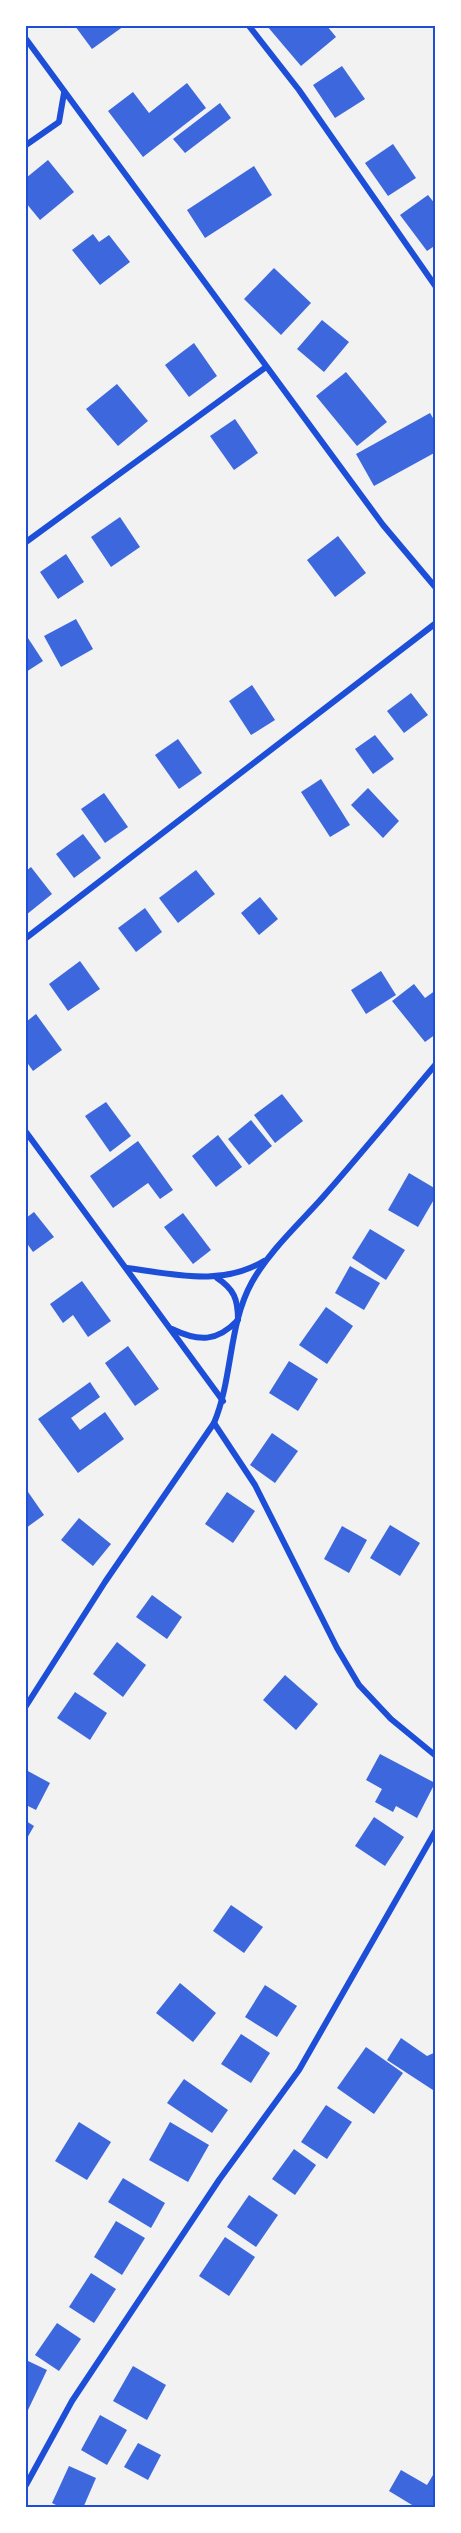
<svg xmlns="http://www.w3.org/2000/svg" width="461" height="2533" font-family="'DM Sans',sans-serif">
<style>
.building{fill:#3d67dc}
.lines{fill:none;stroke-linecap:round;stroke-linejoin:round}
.minor{stroke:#1d4ed8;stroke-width:6}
.neatline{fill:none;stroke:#1d4ed8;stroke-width:2}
</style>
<rect width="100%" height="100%" fill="#f2f2f2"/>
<g class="building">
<path d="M75,26H124L92,49Z"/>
<path d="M267,26H327L336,37L301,66Z"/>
<path d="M342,66L365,99L335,118L313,85Z"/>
<path d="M187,83L206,108L143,157L108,111L133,92L149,113Z"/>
<path d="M220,103L231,118L185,153L173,139Z"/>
<path d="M393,144L416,178L388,196L365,163Z"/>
<path d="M48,160L74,192L40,220L26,203V178Z"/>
<path d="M254,166L272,195L205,238L187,210Z"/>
<path d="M428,195L436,205V245L427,251L400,215Z"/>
<path d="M93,234L99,242L109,235L130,262L100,285L72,250Z"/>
<path d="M274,268L311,303L281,335L244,299Z"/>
<path d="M322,320L349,342L324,372L297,349Z"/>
<path d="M194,343L217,376L189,397L165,365Z"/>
<path d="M346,372L387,422L357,446L316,396Z"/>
<path d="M117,384L148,421L118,446L86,409Z"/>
<path d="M430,413L436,423V452L374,486L356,454Z"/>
<path d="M235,419L258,453L234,470L210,436Z"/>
<path d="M120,517L140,547L111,567L91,537Z"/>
<path d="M338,536L366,573L335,597L307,560Z"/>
<path d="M66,554L84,582L58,599L40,572Z"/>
<path d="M76,619L93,649L61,667L44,636Z"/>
<path d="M26,635L43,661L26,672Z"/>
<path d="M252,685L275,720L251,735L229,701Z"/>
<path d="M411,693L428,715L404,733L387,711Z"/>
<path d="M375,735L394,759L373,774L355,749Z"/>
<path d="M178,739L202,773L179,789L155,755Z"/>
<path d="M321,779L350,825L330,837L301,792Z"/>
<path d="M368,788L399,821L383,838L351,805Z"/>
<path d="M104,793L128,827L105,843L81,809Z"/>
<path d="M83,834L101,858L74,878L56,854Z"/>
<path d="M31,867L52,894L26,915V871Z"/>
<path d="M196,870L215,894L178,923L159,898Z"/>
<path d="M260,897L278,919L259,935L241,913Z"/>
<path d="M145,908L162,932L136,952L118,928Z"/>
<path d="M80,961L100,989L68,1011L49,984Z"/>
<path d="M381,971L396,995L366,1014L351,990Z"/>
<path d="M414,984L425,998L436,990V1034L425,1042L392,1001Z"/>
<path d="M36,1014L62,1050L33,1071L26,1061V1022Z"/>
<path d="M282,1094L303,1121L275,1143L254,1115Z"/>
<path d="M106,1102L131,1136L110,1152L85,1116Z"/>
<path d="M251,1120L272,1146L249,1165L228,1139Z"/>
<path d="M218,1135L242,1167L216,1187L192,1156Z"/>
<path d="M138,1141L173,1190L160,1199L148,1183L113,1208L90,1176Z"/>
<path d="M409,1173L436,1189V1196L418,1227L388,1210Z"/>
<path d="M34,1212L54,1237L33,1252L26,1242V1218Z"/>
<path d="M183,1213L211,1250L193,1264L164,1227Z"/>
<path d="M370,1229L405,1250L386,1280L352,1258Z"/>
<path d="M350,1266L380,1283L364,1310L335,1293Z"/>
<path d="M82,1281L111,1321L88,1337L73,1315L63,1323L50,1304Z"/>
<path d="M326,1307L353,1326L327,1364L299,1345Z"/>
<path d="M128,1346L159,1389L135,1406L105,1363Z"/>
<path d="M289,1361L318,1379L298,1411L269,1393Z"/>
<path d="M90,1382L100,1397L71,1418L80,1430L105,1412L124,1439L78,1473L38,1419Z"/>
<path d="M272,1433L298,1451L275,1483L250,1465Z"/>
<path d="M26,1489L44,1515L26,1528Z"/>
<path d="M227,1492L255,1511L233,1543L205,1524Z"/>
<path d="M79,1518L111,1544L93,1566L61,1540Z"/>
<path d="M390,1525L420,1543L400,1576L370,1558Z"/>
<path d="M342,1526L367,1540L349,1573L324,1559Z"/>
<path d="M152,1595L182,1617L167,1639L136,1617Z"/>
<path d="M117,1642L146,1665L123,1697L93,1674Z"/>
<path d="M285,1675L318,1704L296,1730L263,1700Z"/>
<path d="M75,1692L107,1713L90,1740L57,1718Z"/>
<path d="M380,1754L435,1783L417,1818L396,1806L393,1812L375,1802L382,1789L366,1780Z"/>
<path d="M26,1770L50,1783L36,1810L26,1805Z"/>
<path d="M374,1817L404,1837L385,1866L355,1846Z"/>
<path d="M26,1821L34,1826L26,1840Z"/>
<path d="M231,1905L263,1927L244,1953L213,1931Z"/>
<path d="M180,1983L216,2013L193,2042L156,2013Z"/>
<path d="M265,1985L297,2006L277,2037L245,2017Z"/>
<path d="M241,2034L270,2053L251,2083L221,2064Z"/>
<path d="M401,2038L427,2056L436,2052V2092L387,2060Z"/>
<path d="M366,2047L403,2073L374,2114L337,2088Z"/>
<path d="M184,2079L228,2110L212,2133L167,2103Z"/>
<path d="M326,2105L352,2122L327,2159L301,2142Z"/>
<path d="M79,2122L111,2142L87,2180L55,2161Z"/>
<path d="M170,2122L209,2145L188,2182L149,2160Z"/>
<path d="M294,2149L316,2165L295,2195L272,2179Z"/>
<path d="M123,2178L165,2203L151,2228L108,2202Z"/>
<path d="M249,2195L278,2215L256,2247L227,2227Z"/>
<path d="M116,2221L145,2238L122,2275L94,2257Z"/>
<path d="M225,2237L255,2257L229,2296L199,2276Z"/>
<path d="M91,2273L116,2289L94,2323L69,2307Z"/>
<path d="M57,2323L81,2339L59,2371L35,2355Z"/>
<path d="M26,2360L47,2370L28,2410L26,2409Z"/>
<path d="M133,2366L166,2385L147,2420L113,2401Z"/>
<path d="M100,2415L127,2430L107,2465L81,2450Z"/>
<path d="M138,2443L161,2455L148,2480L124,2467Z"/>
<path d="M69,2466L96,2478L83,2508H62L52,2503Z"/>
<path d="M401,2470L427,2485L436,2470V2508H417L389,2491Z"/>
</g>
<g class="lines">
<g class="minor">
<path d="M249,26L299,90L436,287"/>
<path d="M26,39L383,525L436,588"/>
<path d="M26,145L59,122L64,93"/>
<path d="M26,542L266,367"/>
<path d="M26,938L436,623"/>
<path d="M26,1132L223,1401"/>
<path d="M127,1268C175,1274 220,1287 264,1261"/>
<path d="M172,1329C199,1342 217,1342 238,1320C238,1299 234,1289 217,1278"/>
<path d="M214,1423L255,1485L337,1648L359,1685L391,1719L436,1756"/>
<path d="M26,1706L105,1582L214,1423C233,1378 228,1325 252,1282C270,1250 299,1224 323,1197C361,1154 398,1109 436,1064"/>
<path d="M26,2485L72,2401L219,2180L299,2070L436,1830"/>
</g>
</g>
<rect width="461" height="2533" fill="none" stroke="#ffffff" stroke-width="54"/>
<rect x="27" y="27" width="407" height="2479" class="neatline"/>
</svg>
